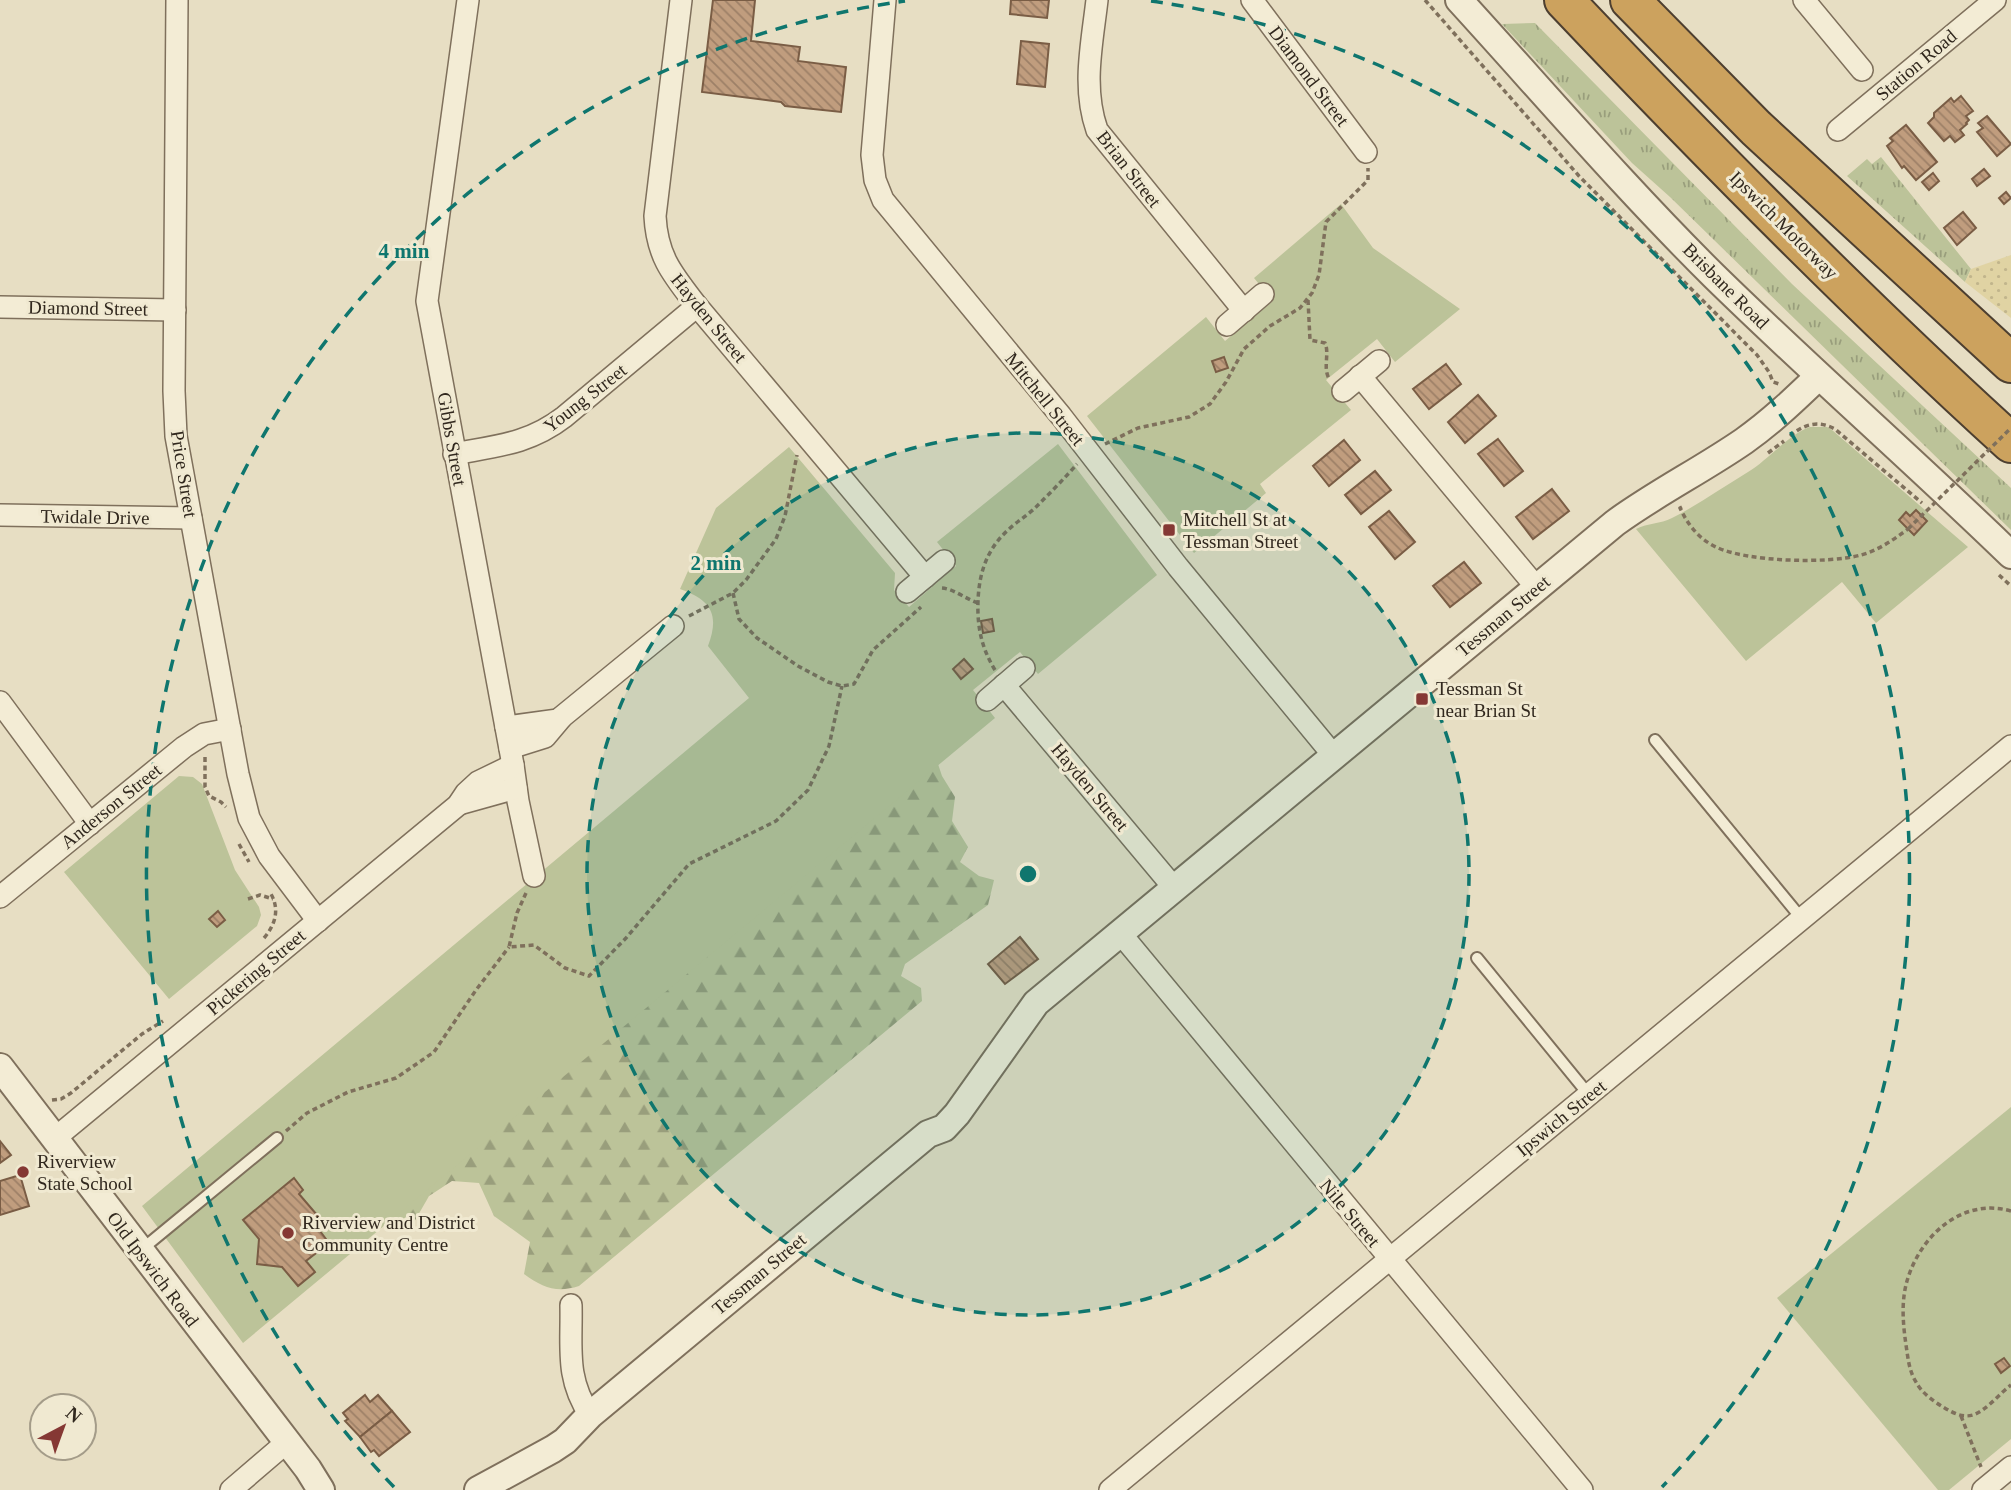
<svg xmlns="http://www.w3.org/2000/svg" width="2011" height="1490" font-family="Georgia,serif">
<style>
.grass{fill:url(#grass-tufts)}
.forest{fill:url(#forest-firs)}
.sand{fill:url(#sand-dots)}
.park{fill:#bcc399}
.building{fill:url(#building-back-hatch);stroke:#7a5d45;stroke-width:2}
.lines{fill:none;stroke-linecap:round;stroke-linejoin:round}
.service-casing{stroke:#7f705c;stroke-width:14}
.minor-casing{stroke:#7f705c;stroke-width:24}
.tertiary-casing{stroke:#7f705c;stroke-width:30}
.motorway-casing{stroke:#4d3f30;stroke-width:42}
.path{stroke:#7f705c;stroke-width:3.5;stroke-dasharray:5 3.5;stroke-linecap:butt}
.service{stroke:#f3ecd5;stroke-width:10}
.minor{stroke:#f3ecd5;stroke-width:21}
.tertiary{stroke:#f3ecd5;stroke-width:26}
.motorway{stroke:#cca25e;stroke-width:38}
.path-bridge{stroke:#7f705c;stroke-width:3.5;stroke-dasharray:5 3.5;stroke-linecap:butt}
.ring{fill:none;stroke:#0f766e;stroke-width:3.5;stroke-dasharray:12 9}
.poi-dot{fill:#853834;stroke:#f0e9d1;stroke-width:2.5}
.labels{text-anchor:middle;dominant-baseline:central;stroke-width:6;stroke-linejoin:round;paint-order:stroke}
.street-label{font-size:19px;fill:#31281e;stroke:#f0e9d1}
.poi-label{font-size:19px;fill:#31281e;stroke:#f0e9d1;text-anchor:start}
.centre{fill:#0f766e;stroke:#f0e9d1;stroke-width:3.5}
.ring-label{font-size:21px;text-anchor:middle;font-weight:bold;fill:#0f766e;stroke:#f0e9d1;stroke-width:6;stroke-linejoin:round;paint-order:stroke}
</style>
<defs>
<pattern id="grass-tufts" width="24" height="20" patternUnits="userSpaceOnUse" patternTransform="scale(1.75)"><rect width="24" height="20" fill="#bcc399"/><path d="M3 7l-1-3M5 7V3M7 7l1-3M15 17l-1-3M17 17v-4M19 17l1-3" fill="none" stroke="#999e7c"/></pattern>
<pattern id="forest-firs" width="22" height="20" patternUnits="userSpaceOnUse" patternTransform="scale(1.75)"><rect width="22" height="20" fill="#bcc399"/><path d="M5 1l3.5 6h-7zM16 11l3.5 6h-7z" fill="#999e7c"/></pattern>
<pattern id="sand-dots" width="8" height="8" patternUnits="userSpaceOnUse" patternTransform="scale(1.75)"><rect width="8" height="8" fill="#e0d3a3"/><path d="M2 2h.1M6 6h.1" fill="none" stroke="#c1b58c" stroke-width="1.8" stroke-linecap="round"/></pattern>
<pattern id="building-back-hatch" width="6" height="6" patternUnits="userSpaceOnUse" patternTransform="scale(1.75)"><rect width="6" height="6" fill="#c09d7e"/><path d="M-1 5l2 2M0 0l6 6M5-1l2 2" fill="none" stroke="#9d8067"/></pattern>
</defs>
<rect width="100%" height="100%" fill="#e7dec3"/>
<g class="grass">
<path d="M1535,23L1792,284L2011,488V530L1670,197L1632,163L1502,24Z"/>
<path d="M1881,157L1971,269L1965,282L1847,176L1867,159L1872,164Z"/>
</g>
<path class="forest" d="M936,758L942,776L955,797L952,821L968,847L960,862L979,876L994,880L988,905L905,964L901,976L921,988L922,1001L579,1286C557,1293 543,1288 524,1274L530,1242L494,1216L479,1183L452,1181L429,1196L413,1224L398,1225L381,1215Z"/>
<path class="sand" d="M2011,255V318L1965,282L1971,269Z"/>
<g class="park">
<path d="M1341,204L1373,248L1460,309L1395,362L1377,339L1326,380L1351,410L1260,484L1266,493L1194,553L1087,416L1206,317L1225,341L1273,301L1254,278Z"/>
<path d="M1810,427H1827L1832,430L1968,547L1876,623L1842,582L1746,661L1636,529C1648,523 1660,524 1672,518C1698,505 1723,487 1748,472C1768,460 1789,434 1810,427Z"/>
<path d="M1058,444L1157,575L1038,674L1020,652L973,690L995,718L243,1343L142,1206L749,698L708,646C720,614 711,600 680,589L716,508L789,447L895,573L894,590L909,607L956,566L937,542Z"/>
<path d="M179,776L193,777L202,784L235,870L259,907L261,915L257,926L169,999L64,872Z"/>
<path d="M2011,1107V1439L1949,1490H1938L1777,1298Z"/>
</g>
<g class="building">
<path d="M713,0H755L751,41L800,47L798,61L846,67L841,112L785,106L781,102L702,92Z"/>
<path d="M1011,0H1049L1047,18L1010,14Z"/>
<path d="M1021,41L1049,44L1045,87L1017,84Z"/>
<path d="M1961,96L1973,111L1966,116L1969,120L1966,123L1967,124L1960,130L1964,135L1955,142L1950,136L1944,141L1928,123L1934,117V113L1951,98L1954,102Z"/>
<path d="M1987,116L2011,144L1997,156L1977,132L1983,128L1978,123Z"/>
<path d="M1906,125L1937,162L1916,180L1904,166L1902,168L1887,146L1893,141L1890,138Z"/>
<path d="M1984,169L1990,176L1977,186L1972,179Z"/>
<path d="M1933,173L1939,181L1929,190L1922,182Z"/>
<path d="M2006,192L2011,198L2004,204L1999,198Z"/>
<path d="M1963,212L1976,228L1957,245L1944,228Z"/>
<path d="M1224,357L1228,368L1216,372L1212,361Z"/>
<path d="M1446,364L1461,384L1429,409L1413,389Z"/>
<path d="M1478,395L1496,416L1465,443L1448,422Z"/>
<path d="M1498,439L1523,471L1504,486L1478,454Z"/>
<path d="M1344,440L1360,460L1329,486L1313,466Z"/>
<path d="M1375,471L1391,490L1361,514L1345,495Z"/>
<path d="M1552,489L1569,511L1533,539L1516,517Z"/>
<path d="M1916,510L1927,521L1914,535L1899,520L1906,512L1910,516Z"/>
<path d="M1389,511L1415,542L1395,559L1369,527Z"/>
<path d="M1464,562L1481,583L1450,607L1433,586Z"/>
<path d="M992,619L994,631L983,633L981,621Z"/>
<path d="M964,659L973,669L961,679L953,669Z"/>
<path d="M218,911L225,920L217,927L209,919Z"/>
<path d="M1020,937L1038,959L1005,984L988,964Z"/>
<path d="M0,1141L11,1155L0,1163Z"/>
<path d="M20,1175L29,1206L0,1215V1181Z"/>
<path d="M294,1178L303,1190L299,1194L323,1222L317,1227L329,1243L306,1261L315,1272L298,1286L282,1267L257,1264L259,1239L243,1220Z"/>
<path d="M2004,1358L2010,1366L2001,1373L1995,1364Z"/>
<path d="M365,1395L370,1402L378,1395L392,1411L360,1437L345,1421L348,1419L343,1413Z"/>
<path d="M392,1411L410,1432L379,1456L374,1450L371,1452L360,1437Z"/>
</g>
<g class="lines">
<defs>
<g id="service">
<path d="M1655,740L1802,919"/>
<path d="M1477,958L1589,1095"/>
<path d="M141,1250L277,1138"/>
</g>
<g id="minor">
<path d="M177,0L174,391L176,436L238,774L249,818L269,856L318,921"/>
<path d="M468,0L427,301L513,765L518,801L534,876"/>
<path d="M681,0L655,216C657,257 673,275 697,306L925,577"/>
<path d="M885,0L872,155L875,180L883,200L1061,416L1178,567L1334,756"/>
<path d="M1097,0C1092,44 1082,87 1097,130L1244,311"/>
<path d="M1252,0L1366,152"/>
<path d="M1804,0L1862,70"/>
<path d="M1838,130L1995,0"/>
<path d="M0,307L175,310"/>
<path d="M1227,325L1263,294"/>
<path d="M1360,376L1537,588"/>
<path d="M1343,391L1379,361"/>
<path d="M454,454C496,446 529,444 564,417L697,306"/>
<path d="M0,515L191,518"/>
<path d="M907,592L944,561"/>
<path d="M1004,685L1175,889"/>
<path d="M987,700L1024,668"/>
<path d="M0,702L90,824"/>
<path d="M506,727L558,720L673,626"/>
<path d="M510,748L545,737L561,718"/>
<path d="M459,804L516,788"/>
<path d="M0,897L184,747L204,734L230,729"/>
<path d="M1121,934L1582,1490"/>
<path d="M54,1139L458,805L466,793L478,782L513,765"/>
<path d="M571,1305C572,1347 565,1378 590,1415"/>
<path d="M231,1490L287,1442"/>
<path d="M1110,1490L2011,746"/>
<path d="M1983,1490L2011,1467"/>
</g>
<g id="tertiary">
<path d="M1459,0C1543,92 1625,188 1714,276C1811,371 1913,460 2011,555"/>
<path d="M0,1067L308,1469L321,1490"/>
<path d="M478,1490L553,1449L565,1441L590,1415L928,1134L944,1128L957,1114L1036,1003L1615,523C1656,493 1702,470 1744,441C1771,422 1795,399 1818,377"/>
</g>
<g id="motorway">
<path d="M1564,0C1708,152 1856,302 2011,443"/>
<path d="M1630,0L1756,128L2011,363"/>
</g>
</defs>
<use href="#service" class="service-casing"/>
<use href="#minor" class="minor-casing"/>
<use href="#tertiary" class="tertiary-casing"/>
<use href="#motorway" class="motorway-casing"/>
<g class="path">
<path d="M1425,0L1579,176L1757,355L1769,372L1773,382L1779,384"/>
<path d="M1308,300L1310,340L1325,343C1330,354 1322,369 1330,380"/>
<path d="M1790,436C1804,424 1818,420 1835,429L1922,503"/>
<path d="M1105,444L1138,428L1189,417L1210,404L1226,382L1244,349L1270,326L1300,308L1312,293L1319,275L1326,222L1368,180V168"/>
<path d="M1768,453L1784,441"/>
<path d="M1682,507L1680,508C1688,525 1699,539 1716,547C1747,562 1828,564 1861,555C1879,550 1893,540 1908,529"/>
<path d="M1999,575L2011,586"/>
<path d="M942,588C954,589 966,599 978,603"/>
<path d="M733,593L739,619L757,638L798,666L828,682L842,686L854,684L873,650L921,607"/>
<path d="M689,616L733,593L746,580L776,539L785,516L797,455"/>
<path d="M995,670C984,652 979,635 978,614C977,582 983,553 1007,531C1016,522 1027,516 1036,507C1050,493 1064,479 1077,464"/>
<path d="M205,757V787L209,796L221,802L226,807"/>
<path d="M239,844L249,862"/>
<path d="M526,893L517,913L509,947L534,945L565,968L589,976L626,938L689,864L776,821L808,790L829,746L842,686"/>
<path d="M248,899L260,895L273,899"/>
<path d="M264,938C275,925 280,910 271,894"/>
<path d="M52,1100L61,1099L71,1093L142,1034L163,1021"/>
<path d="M286,1131L307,1113L348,1092L396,1078L434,1052L476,990L509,947"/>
<path d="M2011,1211C1962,1197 1920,1236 1907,1281C1901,1302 1903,1324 1906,1345C1908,1358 1909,1371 1916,1382C1921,1392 1933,1401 1943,1407C1953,1413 1962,1418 1973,1415C1987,1410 1999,1394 2011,1385"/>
<path d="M1961,1416L1981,1467"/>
</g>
<use href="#service" class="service"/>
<use href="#minor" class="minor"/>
<use href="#tertiary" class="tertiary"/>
<use href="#motorway" class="motorway"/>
<path class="path-bridge" d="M1908,529L2011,428"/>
</g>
<circle cx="1028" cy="874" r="441" fill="#0f766e" fill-opacity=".12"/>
<g class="ring">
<circle cx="1028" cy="874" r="441"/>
<path d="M394 1487A882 882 0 0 1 905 1M1151 1A882 882 0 0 1 1662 1487"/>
</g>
<g class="poi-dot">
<rect x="1162" y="523" width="14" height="14" rx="3.5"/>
<rect x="1415" y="692" width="14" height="14" rx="3.5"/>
<circle cx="23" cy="1172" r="7"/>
<circle cx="288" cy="1233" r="7"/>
</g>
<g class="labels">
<g class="street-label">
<text transform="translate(1916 65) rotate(-40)">Station Road</text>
<text transform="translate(1309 76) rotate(53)">Diamond Street</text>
<text transform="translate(1129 169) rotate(52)">Brian Street</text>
<text transform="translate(1784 225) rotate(45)">Ipswich Motorway</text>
<text transform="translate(1726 286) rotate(45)">Brisbane Road</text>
<text transform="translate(88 308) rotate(1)">Diamond Street</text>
<text transform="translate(709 318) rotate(51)">Hayden Street</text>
<text transform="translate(585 398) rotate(-38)">Young Street</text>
<text transform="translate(1045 399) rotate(51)">Mitchell Street</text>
<text transform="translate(452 439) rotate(80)">Gibbs Street</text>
<text transform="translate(184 474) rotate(81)">Price Street</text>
<text transform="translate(95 517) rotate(1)">Twidale Drive</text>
<text transform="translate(1503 616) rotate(-40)">Tessman Street</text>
<text transform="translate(1090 787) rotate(50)">Hayden Street</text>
<text transform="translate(111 806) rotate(-39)">Anderson Street</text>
<text transform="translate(256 972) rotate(-40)">Pickering Street</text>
<text transform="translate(1561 1118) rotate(-39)">Ipswich Street</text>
<text transform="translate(1350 1213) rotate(50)">Nile Street</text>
<text transform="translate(153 1269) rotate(53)">Old Ipswich Road</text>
<text transform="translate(759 1274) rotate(-40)">Tessman Street</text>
</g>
<g class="poi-label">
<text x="1183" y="519">Mitchell St at<tspan x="1183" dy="22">Tessman Street</tspan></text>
<text x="1436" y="688">Tessman St<tspan x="1436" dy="22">near Brian St</tspan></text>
<text x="37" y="1161">Riverview<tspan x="37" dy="22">State School</tspan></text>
<text x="302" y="1222">Riverview and District<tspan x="302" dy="22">Community Centre</tspan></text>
</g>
</g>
<circle cx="1028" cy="874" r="10" class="centre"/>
<g class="ring-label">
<text x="404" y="258">4 min</text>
<text x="716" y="570">2 min</text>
</g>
<g transform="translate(63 1427) rotate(41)"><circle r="33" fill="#f0e9d1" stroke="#a49c89" stroke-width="2"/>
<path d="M0-5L12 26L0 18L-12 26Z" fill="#853834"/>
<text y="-10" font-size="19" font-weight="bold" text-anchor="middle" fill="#31281e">N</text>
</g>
</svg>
